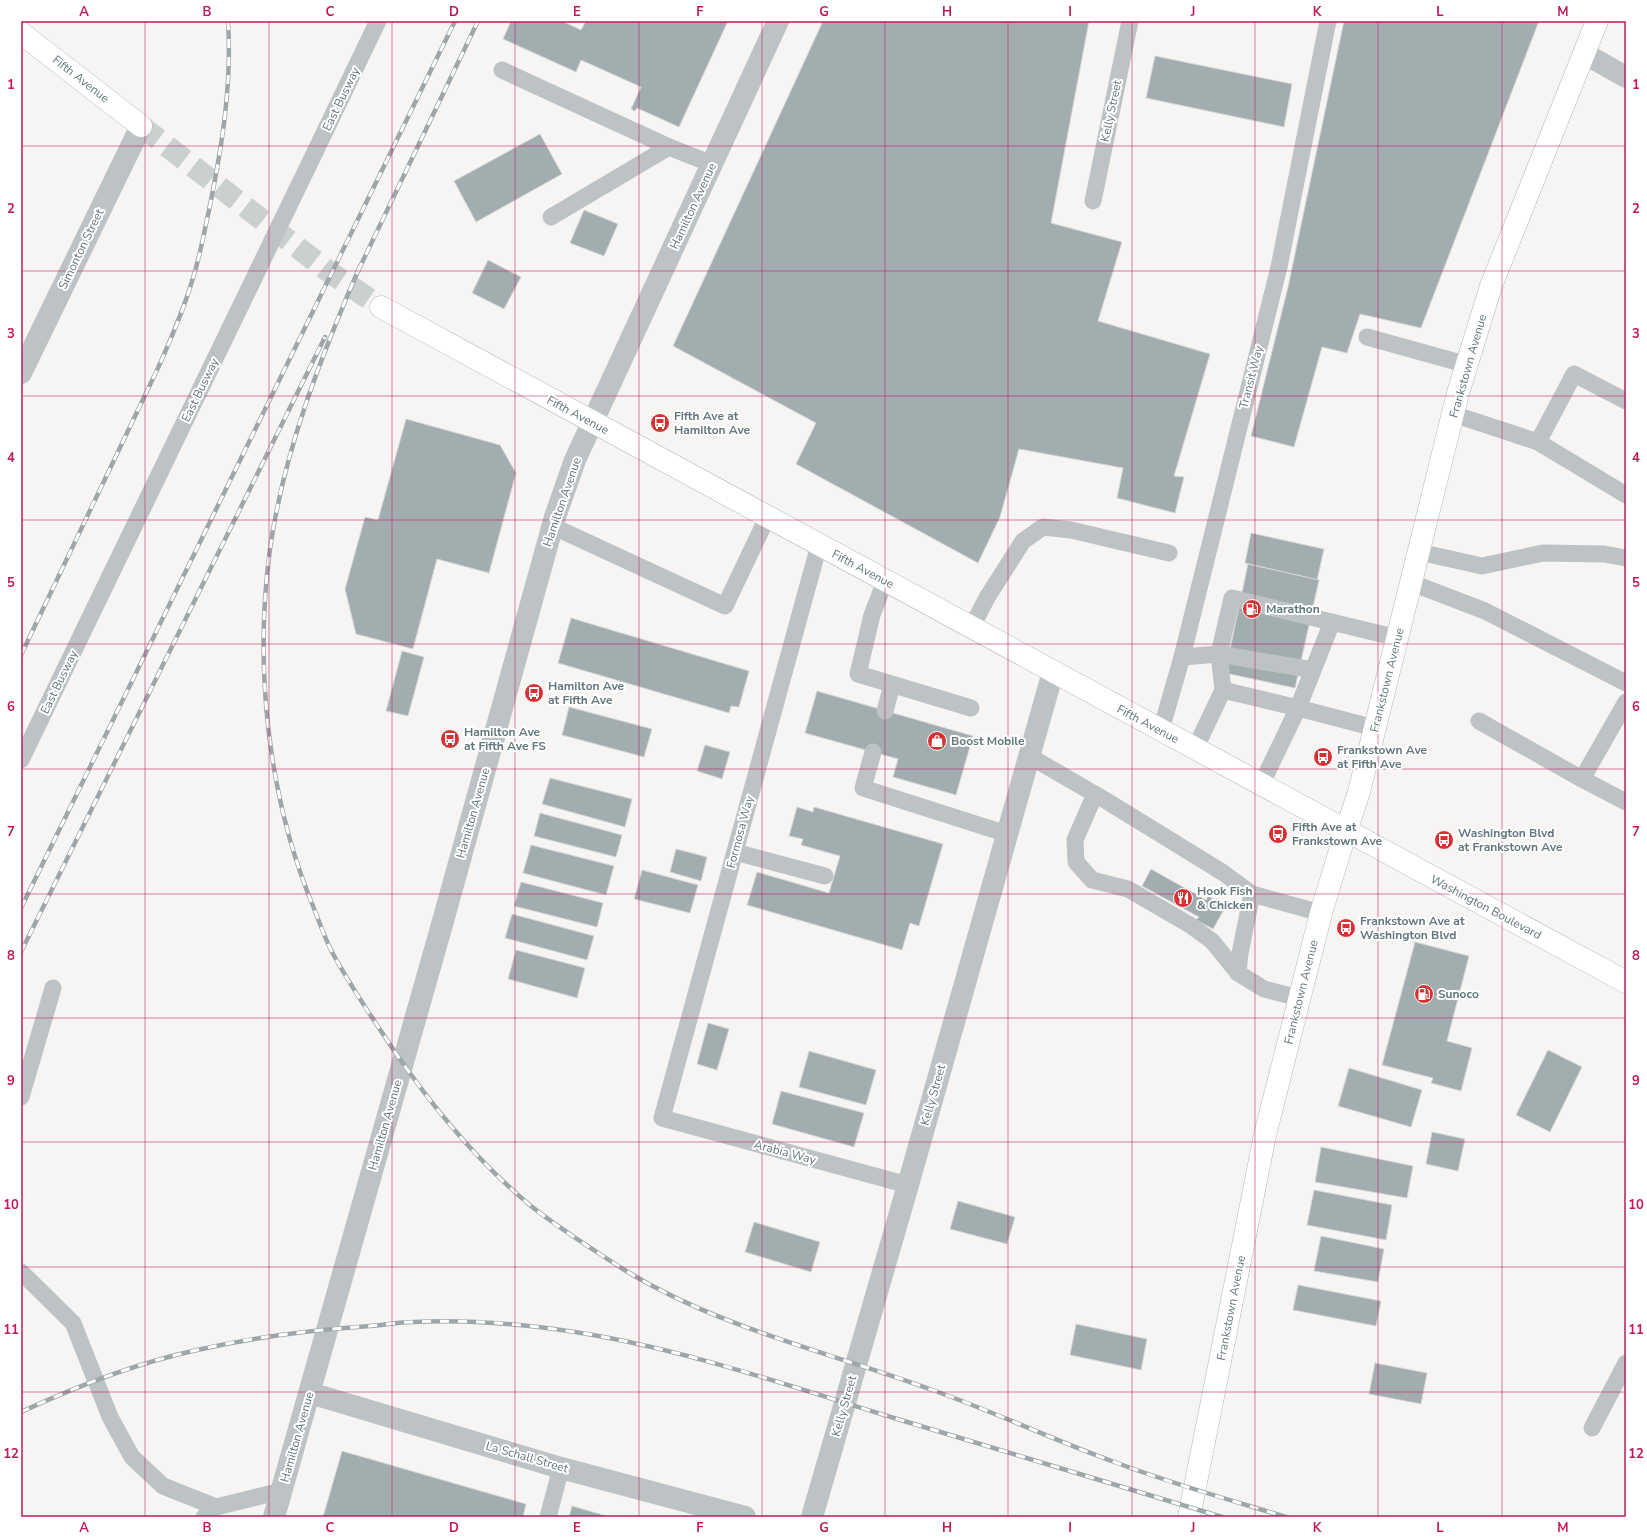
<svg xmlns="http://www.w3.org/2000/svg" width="1647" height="1538" font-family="'Nunito Sans',sans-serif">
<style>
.building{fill:#a2adb0;stroke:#d7d7d5}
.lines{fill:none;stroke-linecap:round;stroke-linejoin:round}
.trunk-tunnel{stroke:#cacfcf;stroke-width:22;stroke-dasharray:22 11;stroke-linecap:butt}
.secondary-casing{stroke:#afb7b9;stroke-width:23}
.trunk-casing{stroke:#b2b7b9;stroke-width:23}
.service{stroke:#bdc3c4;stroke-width:17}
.minor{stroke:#bdc3c4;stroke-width:22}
.secondary{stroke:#fff;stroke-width:22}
.trunk{stroke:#fff;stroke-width:22}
.rail-casing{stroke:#9da6a9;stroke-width:4.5}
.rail{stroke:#fff;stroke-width:3;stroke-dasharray:9;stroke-linecap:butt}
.service-bridge{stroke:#bdc3c4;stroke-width:17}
.grid{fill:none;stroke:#c2185b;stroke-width:1;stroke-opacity:0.55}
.labels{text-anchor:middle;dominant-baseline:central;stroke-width:4;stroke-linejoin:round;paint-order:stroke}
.street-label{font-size:12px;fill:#63777c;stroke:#fff}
.poi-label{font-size:12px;font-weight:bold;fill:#63777c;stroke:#fff;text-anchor:start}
.neatline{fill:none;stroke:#c2185b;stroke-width:1.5}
.grid-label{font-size:13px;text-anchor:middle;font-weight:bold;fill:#c2185b}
</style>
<rect width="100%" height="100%" fill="#f6f5f3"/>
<g class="building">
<path d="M511,21H562L581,30L586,21H728L679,127L637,108L635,111L631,109L641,87L581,60L576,72L503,39Z"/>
<path d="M823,21H1089L1051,223L1122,242L1098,321L1210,354L1174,476L1184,477L1175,513L1117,498L1123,468L1019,449L1000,517L978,563L796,464L816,423L673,346Z"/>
<path d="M1344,21H1539L1421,328L1360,314L1347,353L1322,347L1294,447L1251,436L1288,287Z"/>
<path d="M1155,56L1292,84L1284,127L1146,98Z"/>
<path d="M540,134L562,174L476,222L454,181Z"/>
<path d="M584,210L618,224L604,256L570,243Z"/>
<path d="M488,260L521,277L504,309L472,293Z"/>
<path d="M406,419L500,445L516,473L489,573L437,559L413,649L356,634L345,589L365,517L378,520Z"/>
<path d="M1251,533L1324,549L1317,580L1245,563Z"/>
<path d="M1248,564L1319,580L1295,688L1225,673Z"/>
<path d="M571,618L749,671L739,707L731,706L729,713L558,663Z"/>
<path d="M402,651L424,657L408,716L386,711Z"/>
<path d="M817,691L973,736L956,795L893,777L898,759L805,733Z"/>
<path d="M569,707L652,729L644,757L562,735Z"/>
<path d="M705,745L730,752L722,779L697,771Z"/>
<path d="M550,778L632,799L625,827L542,804Z"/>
<path d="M797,807L813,812L814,807L943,844L919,926L910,923L902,950L747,905L757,872L829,893L840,856L801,845L803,839L789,836Z"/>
<path d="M540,813L622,835L616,857L534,836Z"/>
<path d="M531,845L614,866L606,895L523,873Z"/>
<path d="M676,849L707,857L701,881L670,872Z"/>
<path d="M1151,869L1206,900L1208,896L1226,906L1213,929L1196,920L1199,917L1142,886Z"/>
<path d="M642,870L698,885L690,913L634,899Z"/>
<path d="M521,882L603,903L597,927L514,906Z"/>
<path d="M512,914L594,936L587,960L505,938Z"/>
<path d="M1415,942L1469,956L1447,1041L1472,1048L1461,1091L1431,1083L1433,1078L1382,1065Z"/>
<path d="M516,950L585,968L577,998L508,979Z"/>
<path d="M708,1023L729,1029L717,1070L697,1064Z"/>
<path d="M1548,1050L1582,1067L1550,1132L1516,1115Z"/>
<path d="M809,1051L876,1070L866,1105L799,1087Z"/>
<path d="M1349,1068L1422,1090L1411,1127L1338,1106Z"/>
<path d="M781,1091L864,1113L854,1147L772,1124Z"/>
<path d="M1432,1132L1465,1139L1458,1171L1426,1164Z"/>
<path d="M1321,1147L1413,1166L1407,1198L1315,1182Z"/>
<path d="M1314,1190L1392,1205L1386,1240L1307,1225Z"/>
<path d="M958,1201L1015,1217L1007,1244L950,1229Z"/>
<path d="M754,1222L820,1242L811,1272L745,1252Z"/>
<path d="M1321,1236L1384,1249L1378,1282L1314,1271Z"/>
<path d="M1298,1285L1381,1301L1376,1326L1293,1310Z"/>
<path d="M1076,1324L1147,1339L1141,1370L1070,1355Z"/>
<path d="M1375,1363L1427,1373L1421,1404L1369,1394Z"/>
<path d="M342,1451L526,1504L523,1517H323Z"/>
<path d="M572,1506L610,1517H569Z"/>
</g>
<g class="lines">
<path class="trunk-tunnel" d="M141,126L328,271L381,307"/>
<defs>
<path id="secondary" d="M1189,1517L1265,1135L1321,913L1346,831L1359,792L1458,393L1491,286L1597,21"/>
<g id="trunk">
<path d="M21,33L141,126"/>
<path d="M381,307L1626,982"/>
</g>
</defs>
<use href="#secondary" class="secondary-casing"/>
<use href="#trunk" class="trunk-casing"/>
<g class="service">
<path d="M502,70L669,147L712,164"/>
<path d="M315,152L378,21"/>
<path d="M1093,201L1130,21"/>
<path d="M551,217L669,147"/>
<path d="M1367,337L1468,365"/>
<path d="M1453,414L1538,442L1626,495"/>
<path d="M1538,442L1574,374L1626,401"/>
<path d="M552,526L725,606L767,518"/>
<path d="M819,545L662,1118L908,1185"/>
<path d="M1419,552L1482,566L1543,553L1604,554L1626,558"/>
<path d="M885,581L872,615L858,674L971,708"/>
<path d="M1412,583L1485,611L1626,683"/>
<path d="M971,628L988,596L1023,541L1043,527L1071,530L1169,553"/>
<path d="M1182,657L1219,654L1313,670"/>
<path d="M1223,690L1298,708L1332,622"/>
<path d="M1626,702L1582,779L1626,802"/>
<path d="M885,711L892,685"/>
<path d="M1479,721L1582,779"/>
<path d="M1161,730L1182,657L1279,267L1328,21"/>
<path d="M1195,749L1223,690L1219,654L1232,598L1398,638"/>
<path d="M873,752L863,788L1007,834"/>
<path d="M1029,756L1105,800L1222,872L1252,894L1321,913"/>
<path d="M1261,785L1298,708L1375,728"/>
<path d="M1095,794L1075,840L1076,862L1092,880L1128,889L1190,925L1212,941L1238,973"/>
<path d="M735,852L825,876"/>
<path d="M1252,894L1240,953L1238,973L1264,989L1299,998"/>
<path d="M21,1097L53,988"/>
<path d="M21,1272L73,1323L110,1417L132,1457L163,1486L216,1507L281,1491"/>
<path d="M1592,1428L1626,1363"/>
<path d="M204,1517L216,1507"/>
<path d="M548,1517L561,1468"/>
</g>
<g class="minor">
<path d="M1585,54L1626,77"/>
<path d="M21,373L141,126"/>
<path d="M310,1393L561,1468L745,1517"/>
<path d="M274,1517L443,921L555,517L575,460L778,21"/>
<path d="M812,1517L908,1185L1053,672"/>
</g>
<use href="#secondary" class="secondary"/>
<use href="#trunk" class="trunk"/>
<defs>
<g id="rail">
<path d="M360,266C321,357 284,450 270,549C254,667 268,797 313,906C319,921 324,936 331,950C350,986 373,1019 395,1052C434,1109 478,1162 531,1206C560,1229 592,1249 623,1269C720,1329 830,1352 935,1391C997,1413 1056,1441 1117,1463C1173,1484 1230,1500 1286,1517"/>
<path d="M358,271L478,21"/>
<path d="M21,655L158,368C171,339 184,309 193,278C200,256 204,233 209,210C222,147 232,85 228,21"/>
<path d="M21,908L455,21"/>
<path d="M21,952L325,337"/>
<path d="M21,1412C77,1386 137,1363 197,1350C254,1337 312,1330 370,1326C384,1325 399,1322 413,1322C467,1319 522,1324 575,1332C684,1349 789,1386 894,1418C1003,1451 1113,1484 1222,1517"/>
</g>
</defs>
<use href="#rail" class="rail-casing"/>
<use href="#rail" class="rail"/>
<path class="service-bridge" d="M21,760L315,152"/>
</g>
<path class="grid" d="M145,21V1517M269,21V1517M392,21V1517M515,21V1517M639,21V1517M762,21V1517M885,21V1517M1008,21V1517M1132,21V1517M1255,21V1517M1378,21V1517M1502,21V1517M21,146H1626M21,271H1626M21,396H1626M21,520H1626M21,644H1626M21,769H1626M21,894H1626M21,1018H1626M21,1142H1626M21,1267H1626M21,1392H1626"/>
<defs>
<symbol id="bus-disc" viewBox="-11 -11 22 22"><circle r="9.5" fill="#d63234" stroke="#fff"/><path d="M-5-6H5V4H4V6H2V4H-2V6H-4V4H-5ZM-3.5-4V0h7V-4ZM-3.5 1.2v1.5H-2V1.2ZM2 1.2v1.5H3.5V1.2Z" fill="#fff"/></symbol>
<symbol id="fuel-disc" viewBox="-11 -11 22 22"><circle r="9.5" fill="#d63234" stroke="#fff"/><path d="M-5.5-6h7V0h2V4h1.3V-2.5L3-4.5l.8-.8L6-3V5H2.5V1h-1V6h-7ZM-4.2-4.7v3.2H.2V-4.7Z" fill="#fff"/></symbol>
<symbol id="shop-disc" viewBox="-11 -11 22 22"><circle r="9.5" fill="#d63234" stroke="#fff"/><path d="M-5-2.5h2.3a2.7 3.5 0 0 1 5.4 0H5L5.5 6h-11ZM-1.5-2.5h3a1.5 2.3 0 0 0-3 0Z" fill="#fff"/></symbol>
<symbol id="restaurant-disc" viewBox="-11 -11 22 22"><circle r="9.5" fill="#d63234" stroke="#fff"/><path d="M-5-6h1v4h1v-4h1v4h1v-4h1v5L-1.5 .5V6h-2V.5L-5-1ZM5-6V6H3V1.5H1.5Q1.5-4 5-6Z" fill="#fff"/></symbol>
</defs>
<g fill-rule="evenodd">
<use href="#bus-disc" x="649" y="412" width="22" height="22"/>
<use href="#fuel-disc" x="1241" y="598" width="22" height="22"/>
<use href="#bus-disc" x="523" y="682" width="22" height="22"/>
<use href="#bus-disc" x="439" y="728" width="22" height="22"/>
<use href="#shop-disc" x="926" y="730" width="22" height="22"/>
<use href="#bus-disc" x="1312" y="746" width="22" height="22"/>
<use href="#bus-disc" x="1267" y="823" width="22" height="22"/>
<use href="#bus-disc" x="1433" y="829" width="22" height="22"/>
<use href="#restaurant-disc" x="1172" y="887" width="22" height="22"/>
<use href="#bus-disc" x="1335" y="917" width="22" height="22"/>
<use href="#fuel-disc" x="1413" y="983" width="22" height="22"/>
</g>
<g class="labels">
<g class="street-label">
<text transform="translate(81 79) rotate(38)">Fifth Avenue</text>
<text transform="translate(341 99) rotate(-64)">East Busway</text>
<text transform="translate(1111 111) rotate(-78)">Kelly Street</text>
<text transform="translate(693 206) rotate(-65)">Hamilton Avenue</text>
<text transform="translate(81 249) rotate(-64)">Simonton Street</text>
<text transform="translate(1468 366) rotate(-74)">Frankstown Avenue</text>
<text transform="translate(1251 377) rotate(-76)">Transit Way</text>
<text transform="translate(200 390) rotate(-64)">East Busway</text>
<text transform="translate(578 415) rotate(28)">Fifth Avenue</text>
<text transform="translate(562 502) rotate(-71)">Hamilton Avenue</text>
<text transform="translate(863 569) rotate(28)">Fifth Avenue</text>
<text transform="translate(1387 680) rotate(-76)">Frankstown Avenue</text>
<text transform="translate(59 682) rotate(-64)">East Busway</text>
<text transform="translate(1148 724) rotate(28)">Fifth Avenue</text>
<text transform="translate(473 813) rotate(-74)">Hamilton Avenue</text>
<text transform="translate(740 832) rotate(-75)">Formosa Way</text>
<text transform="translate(1486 907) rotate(28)">Washington Boulevard</text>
<text transform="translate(1301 992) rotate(-76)">Frankstown Avenue</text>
<text transform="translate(933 1095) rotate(-74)">Kelly Street</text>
<text transform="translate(385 1125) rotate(-74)">Hamilton Avenue</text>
<text transform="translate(785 1152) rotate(15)">Arabia Way</text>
<text transform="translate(1231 1308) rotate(-79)">Frankstown Avenue</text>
<text transform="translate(844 1406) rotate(-74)">Kelly Street</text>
<text transform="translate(297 1437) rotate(-74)">Hamilton Avenue</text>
<text transform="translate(527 1457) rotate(16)">La Schall Street</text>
</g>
<g class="poi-label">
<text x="674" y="416">Fifth Ave at<tspan x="674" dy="14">Hamilton Ave</tspan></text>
<text x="1266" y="609">Marathon</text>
<text x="548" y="686">Hamilton Ave<tspan x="548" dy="14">at Fifth Ave</tspan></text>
<text x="464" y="732">Hamilton Ave<tspan x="464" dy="14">at Fifth Ave FS</tspan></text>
<text x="951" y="741">Boost Mobile</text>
<text x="1337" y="750">Frankstown Ave<tspan x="1337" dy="14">at Fifth Ave</tspan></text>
<text x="1292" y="827">Fifth Ave at<tspan x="1292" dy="14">Frankstown Ave</tspan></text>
<text x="1458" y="833">Washington Blvd<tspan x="1458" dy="14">at Frankstown Ave</tspan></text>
<text x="1197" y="891">Hook Fish<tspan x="1197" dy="14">&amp; Chicken</tspan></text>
<text x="1360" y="921">Frankstown Ave at<tspan x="1360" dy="14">Washington Blvd</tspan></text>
<text x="1438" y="994">Sunoco</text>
</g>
</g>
<rect width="1647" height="1538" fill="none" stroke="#ffffff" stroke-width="44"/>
<rect x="22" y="22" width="1603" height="1494" class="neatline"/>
<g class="grid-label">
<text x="84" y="16">A</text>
<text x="207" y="16">B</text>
<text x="330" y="16">C</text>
<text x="454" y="16">D</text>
<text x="577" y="16">E</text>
<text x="700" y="16">F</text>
<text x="824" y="16">G</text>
<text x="947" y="16">H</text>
<text x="1070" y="16">I</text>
<text x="1193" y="16">J</text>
<text x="1317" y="16">K</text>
<text x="1440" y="16">L</text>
<text x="1563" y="16">M</text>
<text x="11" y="89">1</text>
<text x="1636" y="89">1</text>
<text x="11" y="213">2</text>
<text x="1636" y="213">2</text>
<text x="11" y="338">3</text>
<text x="1636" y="338">3</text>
<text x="11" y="462">4</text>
<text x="1636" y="462">4</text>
<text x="11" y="587">5</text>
<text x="1636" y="587">5</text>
<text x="11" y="711">6</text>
<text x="1636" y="711">6</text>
<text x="11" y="836">7</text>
<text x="1636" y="836">7</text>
<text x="11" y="960">8</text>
<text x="1636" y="960">8</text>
<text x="11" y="1085">9</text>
<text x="1636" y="1085">9</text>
<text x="11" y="1209">10</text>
<text x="1636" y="1209">10</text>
<text x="11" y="1334">11</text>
<text x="1636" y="1334">11</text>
<text x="11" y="1458">12</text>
<text x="1636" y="1458">12</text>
<text x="84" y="1532">A</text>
<text x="207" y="1532">B</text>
<text x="330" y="1532">C</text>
<text x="454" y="1532">D</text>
<text x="577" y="1532">E</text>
<text x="700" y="1532">F</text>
<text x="824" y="1532">G</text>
<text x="947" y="1532">H</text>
<text x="1070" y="1532">I</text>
<text x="1193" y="1532">J</text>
<text x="1317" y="1532">K</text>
<text x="1440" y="1532">L</text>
<text x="1563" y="1532">M</text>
</g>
</svg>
